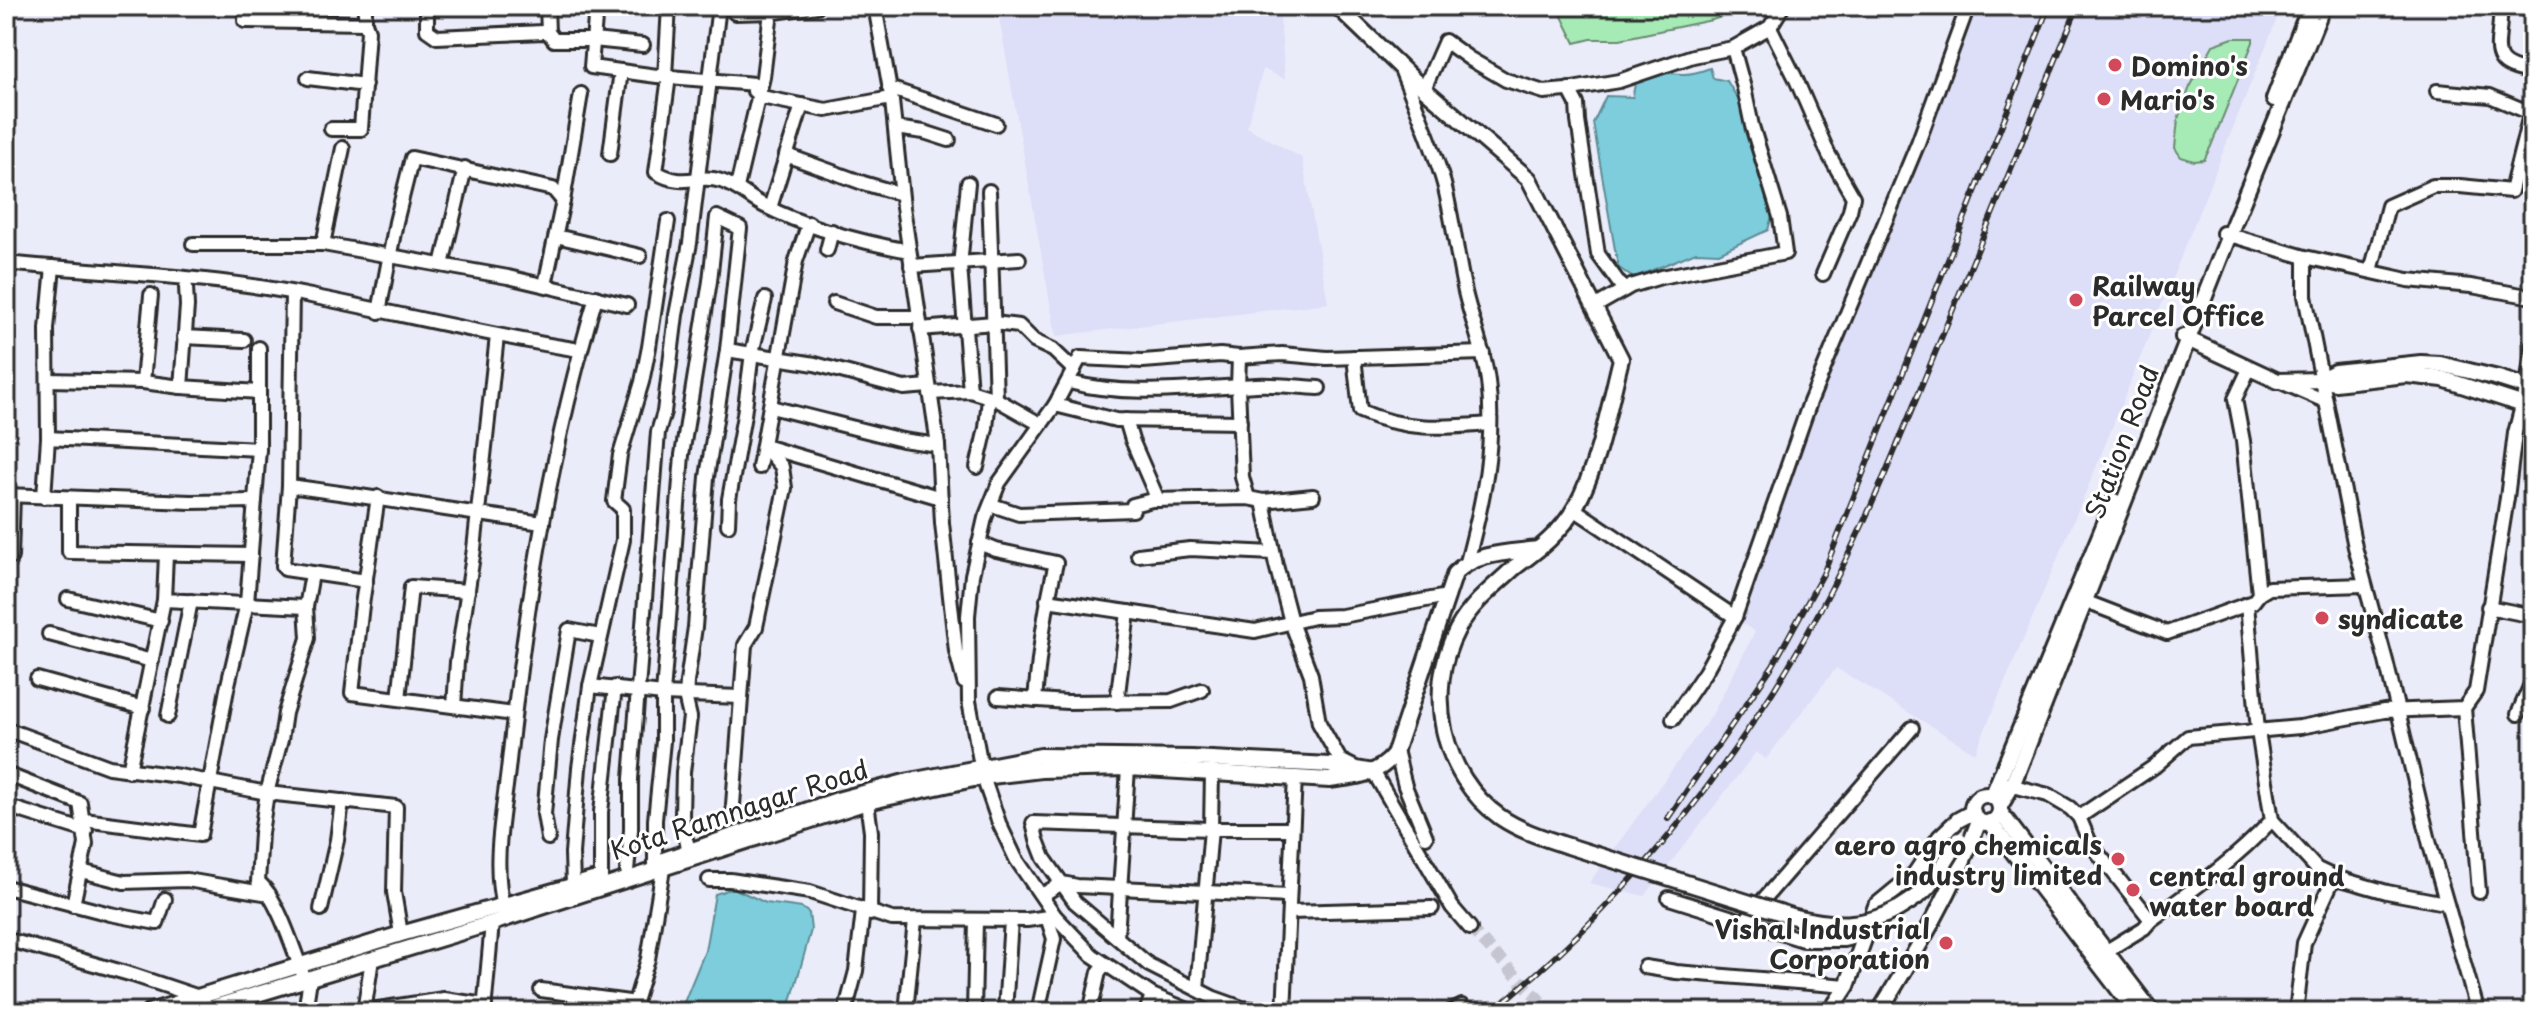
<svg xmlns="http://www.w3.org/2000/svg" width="2539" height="1018" font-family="'Playpen Sans',sans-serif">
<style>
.built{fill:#dddef7}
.green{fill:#a6ebb6;stroke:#688b70;stroke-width:2}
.water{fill:#7ecddc;stroke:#5d8c95;stroke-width:2}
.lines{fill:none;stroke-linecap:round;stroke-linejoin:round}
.minor-tunnel{stroke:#c5c5d1;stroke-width:12;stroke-dasharray:12 6;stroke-linecap:butt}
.minor-casing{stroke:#2b2b2b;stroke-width:18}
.tertiary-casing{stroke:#2b2b2b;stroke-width:20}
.minor{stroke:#fff;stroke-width:12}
.tertiary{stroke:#fff;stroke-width:14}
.rail-casing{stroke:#2b2b2b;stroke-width:6}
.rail{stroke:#fff;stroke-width:3;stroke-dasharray:9;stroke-linecap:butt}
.tertiary-bridge-casing{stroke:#2b2b2b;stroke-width:20;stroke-linecap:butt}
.tertiary-bridge{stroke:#fff;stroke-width:14}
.poi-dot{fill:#d1495b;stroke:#fff;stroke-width:3}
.labels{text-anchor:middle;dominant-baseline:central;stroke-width:6;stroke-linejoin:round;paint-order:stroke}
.poi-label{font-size:26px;font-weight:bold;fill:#2b2b2b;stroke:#fff;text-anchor:start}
.street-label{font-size:26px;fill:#2b2b2b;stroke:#fff}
</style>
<rect width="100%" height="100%" fill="#ebecfa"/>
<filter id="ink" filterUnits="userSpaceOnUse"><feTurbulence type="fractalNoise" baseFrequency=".0125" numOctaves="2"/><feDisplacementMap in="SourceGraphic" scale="16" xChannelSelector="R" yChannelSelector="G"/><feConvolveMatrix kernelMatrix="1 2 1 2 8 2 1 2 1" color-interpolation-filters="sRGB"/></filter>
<g filter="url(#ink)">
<g class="built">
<path d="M997,6H1279L1285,79L1263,69L1247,127L1302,158L1328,303L1056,336Z"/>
<path d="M1973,6H2282L2090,482L1975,753L1836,668L1766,759L1756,752L1645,896L1589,883L1712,715L1755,632L1742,623L1764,532Z"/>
</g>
<g class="green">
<path d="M1557,6H1777L1771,13L1737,12L1712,20L1620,39H1591L1575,43Z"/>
<path d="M2233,38H2253V42L2211,146L2204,160L2194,161L2181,157L2175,148L2178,119L2190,87L2213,45Z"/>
</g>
<g class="water">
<path d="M1710,68L1713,78L1727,81L1739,101L1774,209L1768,230L1719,253L1696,252L1633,278L1618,267L1593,123L1606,96L1633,97C1634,64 1662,74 1684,74C1692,74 1702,71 1710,68Z"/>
<path d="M733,888L766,903L802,908L809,913L811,930L788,1012H680L705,951L715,894Z"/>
</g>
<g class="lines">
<path class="minor-tunnel" d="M1470,928L1551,1012"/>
<defs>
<g id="minor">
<path d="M246,6L245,21L365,23"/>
<path d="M427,6V30L437,37L543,32H548L554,40H593L643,45"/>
<path d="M547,6L548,32"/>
<path d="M596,6L591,67L657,76L755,84L754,91L761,97L826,110L891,98"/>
<path d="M875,6L892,101L903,207L938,445L942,523L956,651L964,682"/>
<path d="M2500,6C2503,43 2481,66 2533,72"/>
<path d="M735,13L775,12L817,6"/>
<path d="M1770,27L1795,77L1829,155L1853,197L1850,211L1823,274"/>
<path d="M1401,69C1416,107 1433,145 1444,184C1453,220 1457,256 1465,292C1472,322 1484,350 1488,381C1496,443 1483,502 1467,562"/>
<path d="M665,76L669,6"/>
<path d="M669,77L656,172C684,189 698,173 721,181C737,186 748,197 763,205C807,228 861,242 909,251"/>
<path d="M308,78L365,85"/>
<path d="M889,88L996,124"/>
<path d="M1424,89L1445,41L1470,59L1506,80L1544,92L1566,90L1619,81L1693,56L1733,48L1770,27L1783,6"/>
<path d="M1569,89L1577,104L1578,121L1598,254L1624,290"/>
<path d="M895,128L924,132L949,140"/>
<path d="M331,129H361L368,31L365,23V6"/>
<path d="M610,154L621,71"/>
<path d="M786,155L863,183L901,194"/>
<path d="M968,183L960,266L970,391"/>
<path d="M737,187L763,77L771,12"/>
<path d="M989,191L996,399"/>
<path d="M770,208L802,105"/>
<path d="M2223,233L2305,257L2408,280L2471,286L2533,297"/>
<path d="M556,236L640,256"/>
<path d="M193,244H323L508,277L627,305"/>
<path d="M323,244L343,148"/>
<path d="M827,250L832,231"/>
<path d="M2305,257V296L2355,547L2386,661L2430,845L2478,1012"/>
<path d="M15,264C114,273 214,276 311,296C401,314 490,336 580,350"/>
<path d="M442,265L465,168"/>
<path d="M911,266L1019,259"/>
<path d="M2371,271L2388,206L2433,186H2460L2511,191L2529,119L2528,112L2490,96L2437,91"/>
<path d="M545,285L563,201L581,94"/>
<path d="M292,293L289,486L283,566L285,569L366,581"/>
<path d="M834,303L876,317H918"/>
<path d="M1594,307L1631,286L1661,277L1785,253L1780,217L1752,126L1744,88L1733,48"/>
<path d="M379,312L396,222L412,158L553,189L563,201"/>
<path d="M920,329L994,323L1019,326L1034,341L1053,350L1074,370"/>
<path d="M184,337L244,340"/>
<path d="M727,350L815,364L904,388L929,386"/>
<path d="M1239,357L1238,387L1242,477L1248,498"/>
<path d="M1354,357L1360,411C1406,431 1442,428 1490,424"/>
<path d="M48,380L143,382L181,387L259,392"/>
<path d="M143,382L151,295"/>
<path d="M1069,382C1129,398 1194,388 1256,385C1277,384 1298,387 1319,388"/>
<path d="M2281,382L2325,401"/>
<path d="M181,387L187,306L186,287"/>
<path d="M930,393L970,391L996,399L1040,424"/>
<path d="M1055,405L1116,420L1240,422"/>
<path d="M771,407L902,440L938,445"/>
<path d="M1126,420L1132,440L1158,500"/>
<path d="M48,438L47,329L53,267"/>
<path d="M764,446L941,498"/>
<path d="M759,467L796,261L809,223"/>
<path d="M977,467L986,428L989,398"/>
<path d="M289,486C374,497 458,512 543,523"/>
<path d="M6,495L191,502L255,501"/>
<path d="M44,497L48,438L259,449"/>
<path d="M378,497L362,605L352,693L514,714"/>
<path d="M69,498V552L251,555"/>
<path d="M1263,501L1276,565L1291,622L1311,675L1319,723L1340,760L1356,768L1373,771L1452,907L1470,928"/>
<path d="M992,505L1019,514L1133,510V505L1152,500L1248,498L1263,501L1313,496"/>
<path d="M1574,509L1735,617"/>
<path d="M728,525L729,499L744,415L752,353L765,299"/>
<path d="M979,543L996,550L1056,563C1045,608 1039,653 1035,700"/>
<path d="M166,555L164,600L306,607"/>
<path d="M1138,555L1190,549L1273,553"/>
<path d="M11,557L13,495"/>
<path d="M2259,594L2269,588L2365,585"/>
<path d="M2076,598L2167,633L2253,602L2259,594L2243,441L2235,399L2249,369"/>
<path d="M68,599L161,621"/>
<path d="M1047,600L1255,631L1314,617L1342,616L1447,596"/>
<path d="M2247,604L2258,731L2272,820L2317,869L2334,877L2387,892L2445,903"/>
<path d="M2488,607L2533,616"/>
<path d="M49,634L152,661"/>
<path d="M37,679L143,708"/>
<path d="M590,686L663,694L740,697"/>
<path d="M998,697L1067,702L1171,701L1202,690"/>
<path d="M399,699L411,587L468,591"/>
<path d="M1117,702L1128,612"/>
<path d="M454,706L457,662L474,549L497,336"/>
<path d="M2464,708L2479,892"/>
<path d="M2518,714L2533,680"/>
<path d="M168,716L191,601"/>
<path d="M1673,719L1705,672L1735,617L1810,402L1918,143L1968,6"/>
<path d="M6,729L109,767L179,776L267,793L396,807L394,892L401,934"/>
<path d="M1396,750L1405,786L1426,837"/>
<path d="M129,771L164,600"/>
<path d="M6,774L80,803L86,844L73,905"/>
<path d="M2006,784L2048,795L2070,808L2079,817L2090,843L2151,920"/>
<path d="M867,802L871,832L870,914"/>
<path d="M733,805L745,645L756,627L785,488L782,467L764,446"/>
<path d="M6,806L86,831"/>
<path d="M2079,817L2155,766L2188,737L2300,727L2384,711L2464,708L2476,691L2507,498L2515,433L2527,387L2533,344"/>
<path d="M84,820L200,835L227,689L247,603L259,449V348"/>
<path d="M1291,829H1211L1033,823L1037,840L1044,858L1075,902L1149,965L1214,998L1242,1008L1284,1012L1295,777"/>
<path d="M548,838L544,814L551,740L569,630L600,636"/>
<path d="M81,871L124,882L187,880L269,894"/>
<path d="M627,871L631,830V779L658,432L664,412L676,315L690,243L719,6"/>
<path d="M655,871V820L663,741V694L682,455L710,281L717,217L740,228L727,350L707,477L695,627L687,682L686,700L690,717L683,772L682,815L685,836L689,850"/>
<path d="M601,878V812L615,687"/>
<path d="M709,880H730L810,892L892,919L1027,920L1055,916"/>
<path d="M573,886L572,853L579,768L590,686L623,540V509L614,501L620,455L642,382L649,347L668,221"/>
<path d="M6,887L110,914L157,923L165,899"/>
<path d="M1042,895L1062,883L1077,886L1289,896"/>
<path d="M1669,898L1803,940H1844L1865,935"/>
<path d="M321,909L337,840L342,801"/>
<path d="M504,911C491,861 504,812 509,761C526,605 551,447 596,297"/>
<path d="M1290,912L1432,908"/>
<path d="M1744,922L1912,728"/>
<path d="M1117,937L1128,768"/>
<path d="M6,939L133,975L199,997"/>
<path d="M2100,955L2144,928L2151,920C2194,889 2236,859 2272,820"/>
<path d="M1645,967L1676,972L1847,986"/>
<path d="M305,980C296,957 277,895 258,882L261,833L267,793L281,740L285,713L308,638L306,607L312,574"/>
<path d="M1197,989L1211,829L1212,772"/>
<path d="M541,990L636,1003"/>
<path d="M365,1011L444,999L485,1005"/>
<path d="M484,1011L492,923"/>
<path d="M305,1012L310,979"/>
<path d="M364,1012L372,959"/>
<path d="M632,1012L648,959L663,869"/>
<path d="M845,1012L856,971L863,911"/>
<path d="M906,1012L915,920"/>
<path d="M974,1012L976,920"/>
<path d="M1005,1012L1011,920"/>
<path d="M1038,1012L1054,939L1047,917"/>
<path d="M1090,1012L1099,972L1105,964"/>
<path d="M1146,1012L1152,995"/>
<path d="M1193,1012L1152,995L1092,955L1055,916L1016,859L999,823L983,777L969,701L968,616L972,575L985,518L999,483L1055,405L1080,358L1143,361L1220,355L1239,357L1282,354L1327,358L1483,353"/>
<path d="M1450,1012L1462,1006"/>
<path d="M2299,1012L2297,1004L2304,943L2334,877"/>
</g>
<g id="tertiary">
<path d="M1337,6L1416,82L1529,179L1621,359C1609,406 1599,464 1576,506C1562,532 1538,550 1515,567"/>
<path d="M2274,99L2310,6"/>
<path d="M2183,337L2278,381L2320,380L2335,383L2406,375L2443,379L2533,408"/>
<path d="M2320,380L2335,372L2421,363L2440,364L2498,378L2533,389"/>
<circle cx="1986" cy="809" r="14"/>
<path d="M1992,797L2114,501"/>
<path d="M2000,806L2012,786L2229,235L2323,6"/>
<path d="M2000,812L2152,1012"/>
<path d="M1990,822L2136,1012"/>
<path d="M663,860L837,800L905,782L1041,756L1192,758L1330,765L1357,776"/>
<path d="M149,1012L401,934L593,880"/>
<path d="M198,1012L492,923L867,802L983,777L1041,770L1128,768L1330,780C1355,777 1378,775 1394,755L1455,573C1476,552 1509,553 1538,549"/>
<path d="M1830,1012L1847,986L1876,906L1915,874L1940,837L1958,820L1973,812"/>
<path d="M1879,1012C1917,950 1954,889 1979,821"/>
</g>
</defs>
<use href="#minor" class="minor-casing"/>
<use href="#tertiary" class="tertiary-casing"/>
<use href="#minor" class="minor"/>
<use href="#tertiary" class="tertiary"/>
<defs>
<g id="rail">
<path d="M1668,818L1773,665L1823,574L2049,6"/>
<path d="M1491,1012C1630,901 1749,749 1830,591C1876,503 1911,411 1949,319C1992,215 2035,110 2078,6"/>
</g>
</defs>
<use href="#rail" class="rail-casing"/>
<use href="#rail" class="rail"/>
<defs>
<path id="tertiary-bridge" d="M1515,567C1494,586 1471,604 1457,630C1424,692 1442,776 1500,817C1519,830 1541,837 1562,844L1795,917C1833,926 1863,928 1898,909C1908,903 1920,896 1928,887C1940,873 1949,855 1959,840"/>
</defs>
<use href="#tertiary-bridge" class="tertiary-bridge-casing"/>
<use href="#tertiary-bridge" class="tertiary-bridge"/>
</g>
</g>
<g class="poi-dot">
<circle cx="2115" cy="65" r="8"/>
<circle cx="2104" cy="99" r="8"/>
<circle cx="2076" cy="300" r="8"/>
<circle cx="2322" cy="618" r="8"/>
<circle cx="2118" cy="859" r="8"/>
<circle cx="2133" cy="890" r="8"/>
<circle cx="1946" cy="943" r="8"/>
</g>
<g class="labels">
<g class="poi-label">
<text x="2131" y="65">Domino's</text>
<text x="2120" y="99">Mario's</text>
<text x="2092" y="285">Railway<tspan x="2092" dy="30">Parcel Office</tspan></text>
<text x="2338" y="618">syndicate</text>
<text x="2102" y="844" text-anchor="end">aero agro chemicals<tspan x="2102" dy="30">industry limited</tspan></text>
<text x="2149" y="875">central ground<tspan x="2149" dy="30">water board</tspan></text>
<text x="1930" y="928" text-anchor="end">Vishal Industrial<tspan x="1930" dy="30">Corporation</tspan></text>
</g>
<g class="street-label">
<text transform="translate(2121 442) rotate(-69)">Station Road</text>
<text transform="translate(739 809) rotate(-18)">Kota Ramnagar Road</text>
</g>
</g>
<rect width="2539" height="1018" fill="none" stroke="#fff" stroke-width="32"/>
<rect x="16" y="16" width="2507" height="986" fill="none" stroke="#2b2b2b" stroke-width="3" filter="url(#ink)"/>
</svg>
